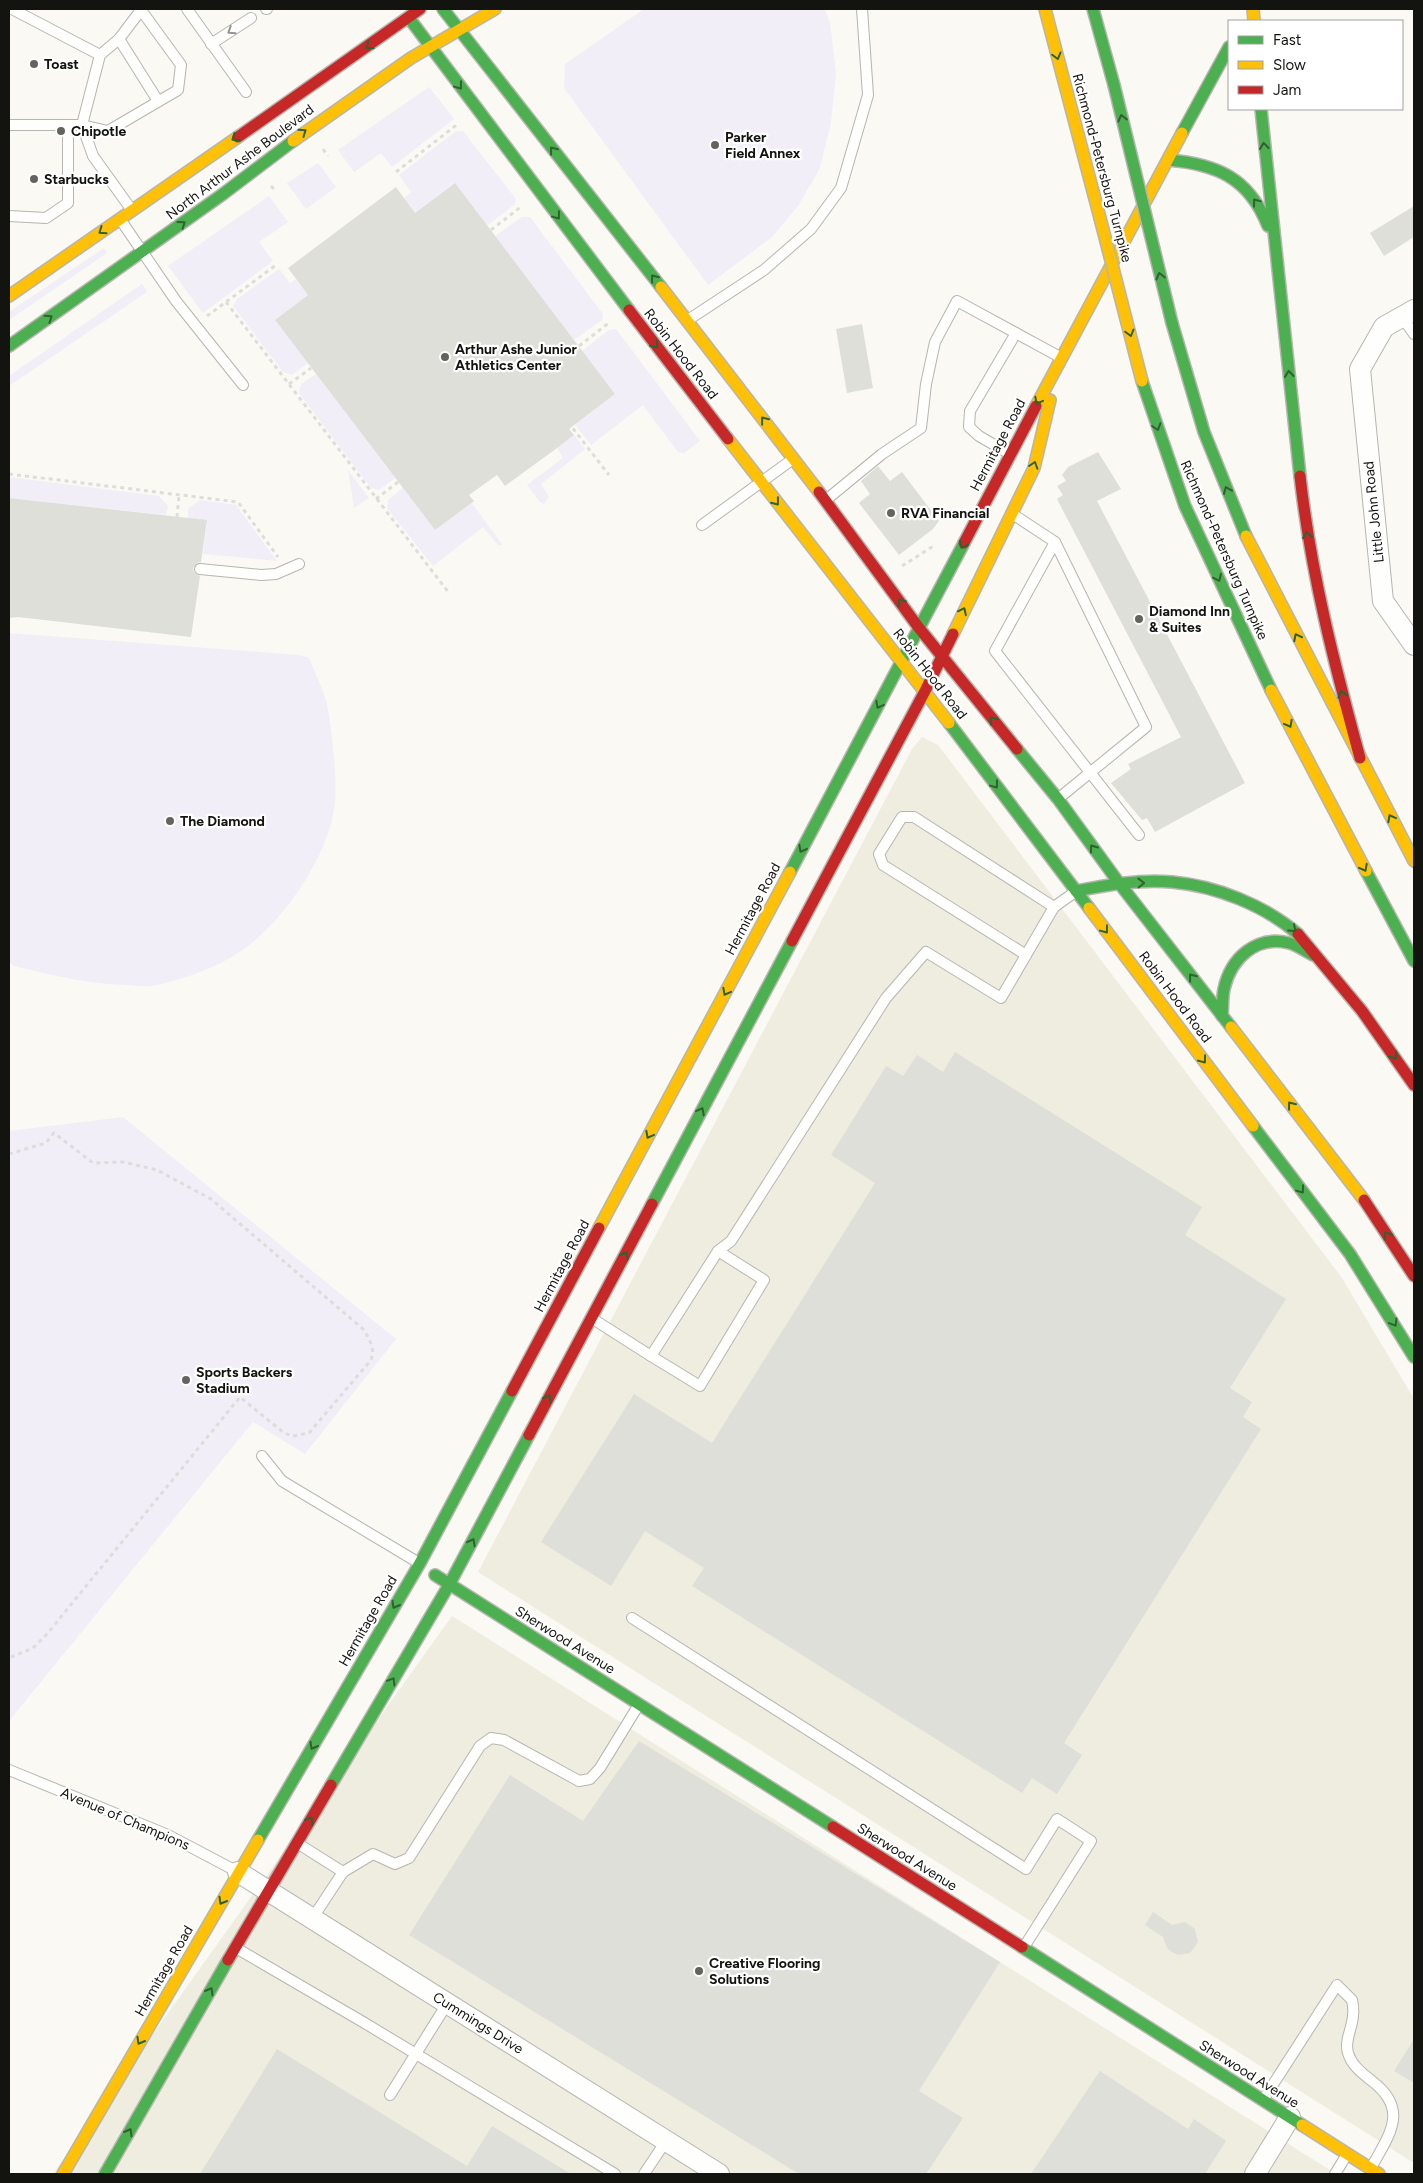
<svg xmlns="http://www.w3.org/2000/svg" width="1423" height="2183" font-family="Figtree,sans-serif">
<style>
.built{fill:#eeede0}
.green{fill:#f2eef7}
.building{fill:#dfdfda}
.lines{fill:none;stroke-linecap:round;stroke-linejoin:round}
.lane-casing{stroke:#b6b5b0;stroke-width:12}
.street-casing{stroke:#b6b5b0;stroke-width:22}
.fast-casing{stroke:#b6b5b0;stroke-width:14}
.slow-casing{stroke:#b6b5b0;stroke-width:14}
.jam-casing{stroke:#b6b5b0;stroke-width:14}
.path{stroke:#ddddda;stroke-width:3;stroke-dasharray:4 4;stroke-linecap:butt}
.lane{stroke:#fefefd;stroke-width:10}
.street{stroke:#fefefd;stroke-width:20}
.fast{stroke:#4caf50;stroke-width:11}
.slow{stroke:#ffc107;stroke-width:11}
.jam{stroke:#c62828;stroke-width:11}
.fast-bridge-casing{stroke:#b6b5b0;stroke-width:14;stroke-linecap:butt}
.slow-bridge-casing{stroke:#b6b5b0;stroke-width:14;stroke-linecap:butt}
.fast-bridge{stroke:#4caf50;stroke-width:11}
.slow-bridge{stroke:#ffc107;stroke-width:11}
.oneway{stroke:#949492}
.oneway2{stroke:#306130}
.poi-dot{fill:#64645f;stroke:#fff;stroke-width:2}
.labels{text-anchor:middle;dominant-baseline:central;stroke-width:4.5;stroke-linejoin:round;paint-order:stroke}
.poi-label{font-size:14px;font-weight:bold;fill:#13130f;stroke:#fff;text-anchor:start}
.street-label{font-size:14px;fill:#13130f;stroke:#fff}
</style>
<rect width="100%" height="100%" fill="#faf9f3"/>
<g class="built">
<path d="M922,737L938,745L1342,1278L1414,1399V2163L478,1572L912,749Z"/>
<path d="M452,1616L1336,2174H53Z"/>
</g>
<g class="green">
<path d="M644,9H825L830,23L836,73L831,122L820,168L798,206L772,237L708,285L564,88L565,64Z"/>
<path d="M429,87L454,119L392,167L381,153L354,172L338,150Z"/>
<path d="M456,131H463L516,199L515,204L487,226L454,183L415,213L404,198L411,192L399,175Z"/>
<path d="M318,163L336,187L306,209L287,183Z"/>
<path d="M269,196L288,222L259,242L273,261L203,313L168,266Z"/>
<path d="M522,217H530L603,314L602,320L574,340L495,236Z"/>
<path d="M104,248L107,253L9,320V312Z"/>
<path d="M279,269L290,283L296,279L308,295L275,320L308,363L292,375L283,372L233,306L237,299Z"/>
<path d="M142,284L147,292L9,386V376Z"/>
<path d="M616,329L700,441L684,453L678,452L643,405L591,445L575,425L615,394L582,351L609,330Z"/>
<path d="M316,374L395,478L379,490L371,488L299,393L301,384Z"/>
<path d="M574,435L585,449L541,484L549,497L544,504L540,502L527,485L563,458L557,448Z"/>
<path d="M348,470L369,498L354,508Z"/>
<path d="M9,477L159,496L168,506L166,515L9,498Z"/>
<path d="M403,488L435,530L471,502L502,544L499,546L483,527L433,566L387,508L388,500Z"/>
<path d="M200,500L236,505L277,561L203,554L207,521L188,518V509Z"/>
<path d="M9,633L299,655L309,658C315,673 323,689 327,704C332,730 337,776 335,802C330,857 278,931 230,958C207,971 178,981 152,986C144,987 134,985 126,985C88,984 51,975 14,966L9,962Z"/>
<path d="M123,1117L396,1339L305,1454L253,1422L9,1721V1131Z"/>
</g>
<g class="building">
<path d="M455,183L615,394L569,429L574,435L557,448L505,486L497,475L469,495L474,501L435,530L275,320L308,295L288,268L396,187L415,213Z"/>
<path d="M1414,206V237L1384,256L1370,233Z"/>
<path d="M862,324L873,388L847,393L836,329Z"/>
<path d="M1098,452L1121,489L1097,501L1245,783L1155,832L1147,818L1142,820L1111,783L1131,769L1128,764L1181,737L1057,499L1063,495L1057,486L1066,481L1062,475L1068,467Z"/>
<path d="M878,466L890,481L902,472L939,521L933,529L899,555L859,503L870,494L861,481Z"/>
<path d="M9,498L207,520L201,562L197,563L193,568L194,572L200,576L191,637L18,617L9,618Z"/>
<path d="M955,1052L1202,1207L1185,1235L1286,1299L1230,1388L1252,1402L1243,1417L1261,1429L1064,1743L1082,1755L1057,1794L1032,1778L1022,1793L692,1586L704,1568L645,1531L611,1586L541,1542L634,1394L712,1443L875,1183L831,1155L886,1066L903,1076L917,1055L943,1072Z"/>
<path d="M639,1741L1000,1962L919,2091L963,2118L926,2174H799L409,1935L510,1775L583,1821Z"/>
<path d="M1153,1912L1172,1925L1185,1922L1195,1929L1198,1942L1190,1953L1178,1955L1172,1952L1167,1948L1163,1937L1145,1925Z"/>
<path d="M1414,2039V2083L1394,2071Z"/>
<path d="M277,2049L467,2166L492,2126L571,2174H200Z"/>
<path d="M1100,2071L1188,2129L1194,2119L1226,2141L1205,2174H1031Z"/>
</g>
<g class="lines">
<defs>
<g id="lane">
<path d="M12,9L100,55"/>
<path d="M139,9L141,10L181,65L178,90L108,131L82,125L100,55L119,39L141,10L142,9"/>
<path d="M187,9L246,92"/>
<path d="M266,9H267"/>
<path d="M119,39L158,101"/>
<path d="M211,44L251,18"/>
<path d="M9,125H82L93,156L131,209"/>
<path d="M9,216L46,218L68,203V125"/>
<path d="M120,219L176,301L243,385"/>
<path d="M1402,317L1414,334"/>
<path d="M688,320L764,270L811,229L841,188L868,95L862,9"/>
<path d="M1010,454L979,436L969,427L970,411L1016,333"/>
<path d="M826,500L882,454L921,428L926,384L935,342L957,301L1060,357"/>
<path d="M1014,515L1055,542"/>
<path d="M702,525L793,459"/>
<path d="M200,569L261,575L276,574L299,564"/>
<path d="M1059,798L1146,727L1055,542L995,651L1139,835"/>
<path d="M1026,955L883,865L879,854L902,817H914L1054,907"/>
<path d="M593,1319L651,1356L718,1251L731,1241L886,998L926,952L1001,998L1054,907L1075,892"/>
<path d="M651,1356L700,1386L764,1280L718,1251"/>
<path d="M262,1456L282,1481L419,1563"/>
<path d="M632,1618L1026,1869L1057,1819L1091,1841L1024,1947"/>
<path d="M9,1770L168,1835L238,1872"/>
<path d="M297,1843L343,1872"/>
<path d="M312,1919L343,1872L373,1854L395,1864L409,1858L480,1746L491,1738L504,1740L579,1781L590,1779L600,1768L638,1706"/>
<path d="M236,1948L363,2022L615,2174"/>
<path d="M390,2095L447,2004"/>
<path d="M1263,2100L1337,1985L1352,2000C1353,2005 1354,2010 1353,2015C1353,2027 1344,2040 1348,2053C1352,2066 1362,2073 1372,2081C1410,2110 1389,2135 1371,2168"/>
<path d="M644,2174L666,2141"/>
<path d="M1335,2174L1346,2156"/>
</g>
<g id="street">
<path d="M1414,310L1384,327L1360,369L1383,601L1414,645"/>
<path d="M238,1872L719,2174"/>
<path d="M1255,2174L1290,2117"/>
</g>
<g id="fast">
<path d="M443,9L661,287"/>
<path d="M1093,9L1114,85"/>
<path d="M409,18L629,310"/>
<path d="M1261,109L1300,476"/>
<path d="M1182,133L1229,47"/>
<path d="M1168,160C1217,164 1249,178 1268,226"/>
<path d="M1172,323L1204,432L1246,536"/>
<path d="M9,346L223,194L293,141"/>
<path d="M1142,381L1185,506L1271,690"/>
<path d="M949,723L1089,908"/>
<path d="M1017,749L1058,799L1119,883L1231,1027"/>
<path d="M1366,871L1414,961"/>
<path d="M790,872L964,543"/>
<path d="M1076,891C1107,885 1140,879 1172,882C1216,886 1264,905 1298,934"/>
<path d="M1222,1016C1223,1007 1222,998 1224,989C1231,958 1256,935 1289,943C1297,945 1305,951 1313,955"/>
<path d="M1253,1126L1350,1254L1414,1357"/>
<path d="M652,1204L792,941"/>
<path d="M435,1575L833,1827"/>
<path d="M331,1785L449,1585L529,1435"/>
<path d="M258,1840L420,1563L512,1391"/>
<path d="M1022,1947L1302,2125"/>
<path d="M105,2174L228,1960"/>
</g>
<g id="slow">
<path d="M1045,9L1100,218"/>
<path d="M1253,9L1254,21"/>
<path d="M293,141L411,58L495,9"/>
<path d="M661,287L819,492"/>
<path d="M9,296L238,137"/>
<path d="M1036,406L1182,133"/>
<path d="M728,439L949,723"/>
<path d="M1246,536L1414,861"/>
<path d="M953,634L1034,468L1050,400"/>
<path d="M1271,690L1366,871"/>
<path d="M1089,908L1253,1126"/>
<path d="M1231,1027L1364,1200"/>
<path d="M599,1228L790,872"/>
<path d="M1302,2125L1379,2174"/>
<path d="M63,2174L258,1840"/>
</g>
<g id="jam">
<path d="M238,137L420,9"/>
<path d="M629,310L728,439"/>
<path d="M1300,476C1311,574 1334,663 1360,758"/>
<path d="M819,492L919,628L1017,749"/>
<path d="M964,543L1036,406"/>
<path d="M1298,934L1362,1011L1414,1085"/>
<path d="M792,941L925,691L953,634"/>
<path d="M1364,1200L1414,1276"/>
<path d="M512,1391L599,1228"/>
<path d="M529,1435L652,1204"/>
<path d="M833,1827L1022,1947"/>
<path d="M228,1960L331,1785"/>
</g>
</defs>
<use href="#lane" class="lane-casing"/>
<use href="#street" class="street-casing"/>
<use href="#fast" class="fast-casing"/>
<use href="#slow" class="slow-casing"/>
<use href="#jam" class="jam-casing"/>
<g class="path">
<path d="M323,149L328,156"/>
<path d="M396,172L459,123"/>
<path d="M271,186L276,191"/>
<path d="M491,230L522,206"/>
<path d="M226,302L449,593"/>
<path d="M207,316L276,265"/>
<path d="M579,346L610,322"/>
<path d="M289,384L311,368"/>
<path d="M568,422L609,475"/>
<path d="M9,474L238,502L278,557"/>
<path d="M376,499L398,482"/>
<path d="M177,517L179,495"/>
<path d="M902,566L935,545"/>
<path d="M9,1154L46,1143L54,1133L93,1163L123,1162L157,1170L211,1199L363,1329C370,1340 375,1348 371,1360L309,1433L293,1436L284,1433L240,1397L47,1634L33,1648L9,1658"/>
</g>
<use href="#lane" class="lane"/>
<use href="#street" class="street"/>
<use href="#fast" class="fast"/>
<use href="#slow" class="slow"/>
<use href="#jam" class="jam"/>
<defs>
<path id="fast-bridge" d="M1114,85L1172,323"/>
<path id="slow-bridge" d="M1100,218L1142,381"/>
</defs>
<use href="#fast-bridge" class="fast-bridge-casing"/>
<use href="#slow-bridge" class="slow-bridge-casing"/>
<use href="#fast-bridge" class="fast-bridge"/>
<use href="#slow-bridge" class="slow-bridge"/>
</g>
<defs><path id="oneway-chevron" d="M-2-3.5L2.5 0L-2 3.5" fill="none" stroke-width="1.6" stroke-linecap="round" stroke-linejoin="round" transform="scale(1.25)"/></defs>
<use class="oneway" href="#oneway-chevron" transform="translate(231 31) rotate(147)"/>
<g class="oneway2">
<use href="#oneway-chevron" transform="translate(369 46) rotate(145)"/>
<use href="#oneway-chevron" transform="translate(1057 56) rotate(75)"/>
<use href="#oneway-chevron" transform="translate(459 86) rotate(53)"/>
<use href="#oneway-chevron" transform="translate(1122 118) rotate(-104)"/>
<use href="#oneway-chevron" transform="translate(303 132) rotate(-35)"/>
<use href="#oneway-chevron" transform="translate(235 138) rotate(145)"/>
<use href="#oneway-chevron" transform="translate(1264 146) rotate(-96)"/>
<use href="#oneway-chevron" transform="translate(553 150) rotate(-128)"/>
<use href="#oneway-chevron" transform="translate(1256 202) rotate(-127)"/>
<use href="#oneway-chevron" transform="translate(557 216) rotate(53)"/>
<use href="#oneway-chevron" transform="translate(182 224) rotate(-36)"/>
<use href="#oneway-chevron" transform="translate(102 231) rotate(145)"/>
<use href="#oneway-chevron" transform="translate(1160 276) rotate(-104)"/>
<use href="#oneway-chevron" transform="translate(654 278) rotate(-128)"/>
<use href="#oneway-chevron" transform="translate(49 318) rotate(-35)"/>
<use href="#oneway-chevron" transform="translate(1130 333) rotate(75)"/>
<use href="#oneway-chevron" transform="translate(655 345) rotate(52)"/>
<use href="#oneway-chevron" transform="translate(1289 374) rotate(-96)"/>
<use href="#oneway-chevron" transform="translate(1038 401) rotate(118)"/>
<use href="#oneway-chevron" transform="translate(764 420) rotate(-128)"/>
<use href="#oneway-chevron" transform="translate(1157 427) rotate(72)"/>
<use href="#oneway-chevron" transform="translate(1034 465) rotate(-72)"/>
<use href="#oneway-chevron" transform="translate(1227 490) rotate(-112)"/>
<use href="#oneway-chevron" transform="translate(776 502) rotate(52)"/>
<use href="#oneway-chevron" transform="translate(1307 535) rotate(-98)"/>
<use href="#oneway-chevron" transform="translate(963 545) rotate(118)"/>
<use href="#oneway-chevron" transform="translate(1218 578) rotate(65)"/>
<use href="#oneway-chevron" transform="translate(901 602) rotate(-127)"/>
<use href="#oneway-chevron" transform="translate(963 611) rotate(-64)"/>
<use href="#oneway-chevron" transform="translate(1297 637) rotate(-117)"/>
<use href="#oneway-chevron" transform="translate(1342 694) rotate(-105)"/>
<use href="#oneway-chevron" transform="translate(879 705) rotate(118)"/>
<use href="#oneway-chevron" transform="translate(993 720) rotate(-129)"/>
<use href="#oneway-chevron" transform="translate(1289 724) rotate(62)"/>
<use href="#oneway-chevron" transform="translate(995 785) rotate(53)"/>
<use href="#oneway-chevron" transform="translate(1391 818) rotate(-118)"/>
<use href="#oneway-chevron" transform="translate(1093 848) rotate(-126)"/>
<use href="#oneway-chevron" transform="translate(802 849) rotate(118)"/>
<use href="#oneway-chevron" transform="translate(1364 868) rotate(62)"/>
<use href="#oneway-chevron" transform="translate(1141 883) rotate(-1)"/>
<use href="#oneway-chevron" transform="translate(1293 929) rotate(42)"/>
<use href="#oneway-chevron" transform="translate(1105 930) rotate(53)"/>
<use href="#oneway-chevron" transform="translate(1192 977) rotate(-128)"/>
<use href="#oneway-chevron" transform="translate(726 992) rotate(118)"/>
<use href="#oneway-chevron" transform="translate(1394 1056) rotate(55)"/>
<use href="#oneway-chevron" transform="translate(1203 1060) rotate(53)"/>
<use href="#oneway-chevron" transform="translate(1291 1105) rotate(-128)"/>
<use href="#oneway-chevron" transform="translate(701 1111) rotate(-62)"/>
<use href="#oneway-chevron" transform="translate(649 1135) rotate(118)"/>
<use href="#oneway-chevron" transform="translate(1301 1190) rotate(53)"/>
<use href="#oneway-chevron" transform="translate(1387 1235) rotate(-124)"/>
<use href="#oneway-chevron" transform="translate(625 1255) rotate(-62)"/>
<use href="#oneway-chevron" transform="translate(1394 1323) rotate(59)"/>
<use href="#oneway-chevron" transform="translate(548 1398) rotate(-62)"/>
<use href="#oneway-chevron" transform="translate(472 1542) rotate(-62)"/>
<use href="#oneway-chevron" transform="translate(395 1605) rotate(120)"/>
<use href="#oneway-chevron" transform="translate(392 1681) rotate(-59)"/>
<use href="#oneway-chevron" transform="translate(313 1746) rotate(120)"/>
<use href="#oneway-chevron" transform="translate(310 1820) rotate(-59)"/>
<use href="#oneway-chevron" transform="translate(222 1901) rotate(120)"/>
<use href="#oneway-chevron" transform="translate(210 1991) rotate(-60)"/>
<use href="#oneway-chevron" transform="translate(140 2041) rotate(120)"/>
<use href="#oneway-chevron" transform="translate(129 2132) rotate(-60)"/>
</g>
<g class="poi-dot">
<circle cx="34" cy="64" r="5"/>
<circle cx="61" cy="131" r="5"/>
<circle cx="715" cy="145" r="5"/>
<circle cx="34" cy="179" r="5"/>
<circle cx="445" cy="357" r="5"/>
<circle cx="891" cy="513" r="5"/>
<circle cx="1139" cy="619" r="5"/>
<circle cx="170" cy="821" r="5"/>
<circle cx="186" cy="1380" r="5"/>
<circle cx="699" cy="1971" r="5"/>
</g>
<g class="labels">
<g class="poi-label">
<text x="44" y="64">Toast</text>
<text x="71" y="131">Chipotle</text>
<text x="725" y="137">Parker<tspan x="725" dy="16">Field Annex</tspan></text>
<text x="44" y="179">Starbucks</text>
<text x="455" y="349">Arthur Ashe Junior<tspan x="455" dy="16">Athletics Center</tspan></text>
<text x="901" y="513">RVA Financial</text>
<text x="1149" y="611">Diamond Inn<tspan x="1149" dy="16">&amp; Suites</tspan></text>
<text x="180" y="821">The Diamond</text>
<text x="196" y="1372">Sports Backers<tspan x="196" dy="16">Stadium</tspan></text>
<text x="709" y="1963">Creative Flooring<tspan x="709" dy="16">Solutions</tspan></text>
</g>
<g class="street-label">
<text transform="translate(240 162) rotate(-37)">North Arthur Ashe Boulevard</text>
<text transform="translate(1102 168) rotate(75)">Richmond-Petersburg Turnpike</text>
<text transform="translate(681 354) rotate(52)">Robin Hood Road</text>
<text transform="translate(998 445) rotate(-62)">Hermitage Road</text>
<text transform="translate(1374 512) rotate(-96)">Little John Road</text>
<text transform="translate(1224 550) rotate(66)">Richmond-Petersburg Turnpike</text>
<text transform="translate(930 674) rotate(52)">Robin Hood Road</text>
<text transform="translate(753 909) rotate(-62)">Hermitage Road</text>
<text transform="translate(1175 997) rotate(53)">Robin Hood Road</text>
<text transform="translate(562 1266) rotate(-62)">Hermitage Road</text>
<text transform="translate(368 1621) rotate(-60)">Hermitage Road</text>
<text transform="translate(565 1640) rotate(32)">Sherwood Avenue</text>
<text transform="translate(125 1819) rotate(23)">Avenue of Champions</text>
<text transform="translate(907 1857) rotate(32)">Sherwood Avenue</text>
<text transform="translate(164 1971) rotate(-60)">Hermitage Road</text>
<text transform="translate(478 2023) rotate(32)">Cummings Drive</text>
<text transform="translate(1249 2074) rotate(32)">Sherwood Avenue</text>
</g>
</g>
<rect width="1423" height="2183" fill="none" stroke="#13130f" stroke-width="20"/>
<rect x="1228" y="20" width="175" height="90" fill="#ffffff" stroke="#a1a19f"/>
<rect x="1238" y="36" width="25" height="8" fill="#4caf50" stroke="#a1a19f"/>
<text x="1273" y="45" font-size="15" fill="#13130f">Fast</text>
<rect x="1238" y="61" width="25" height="8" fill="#ffc107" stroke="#a1a19f"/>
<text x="1273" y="70" font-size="15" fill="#13130f">Slow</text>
<rect x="1238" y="86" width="25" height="8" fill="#c62828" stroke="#a1a19f"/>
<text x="1273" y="95" font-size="15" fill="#13130f">Jam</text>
</svg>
